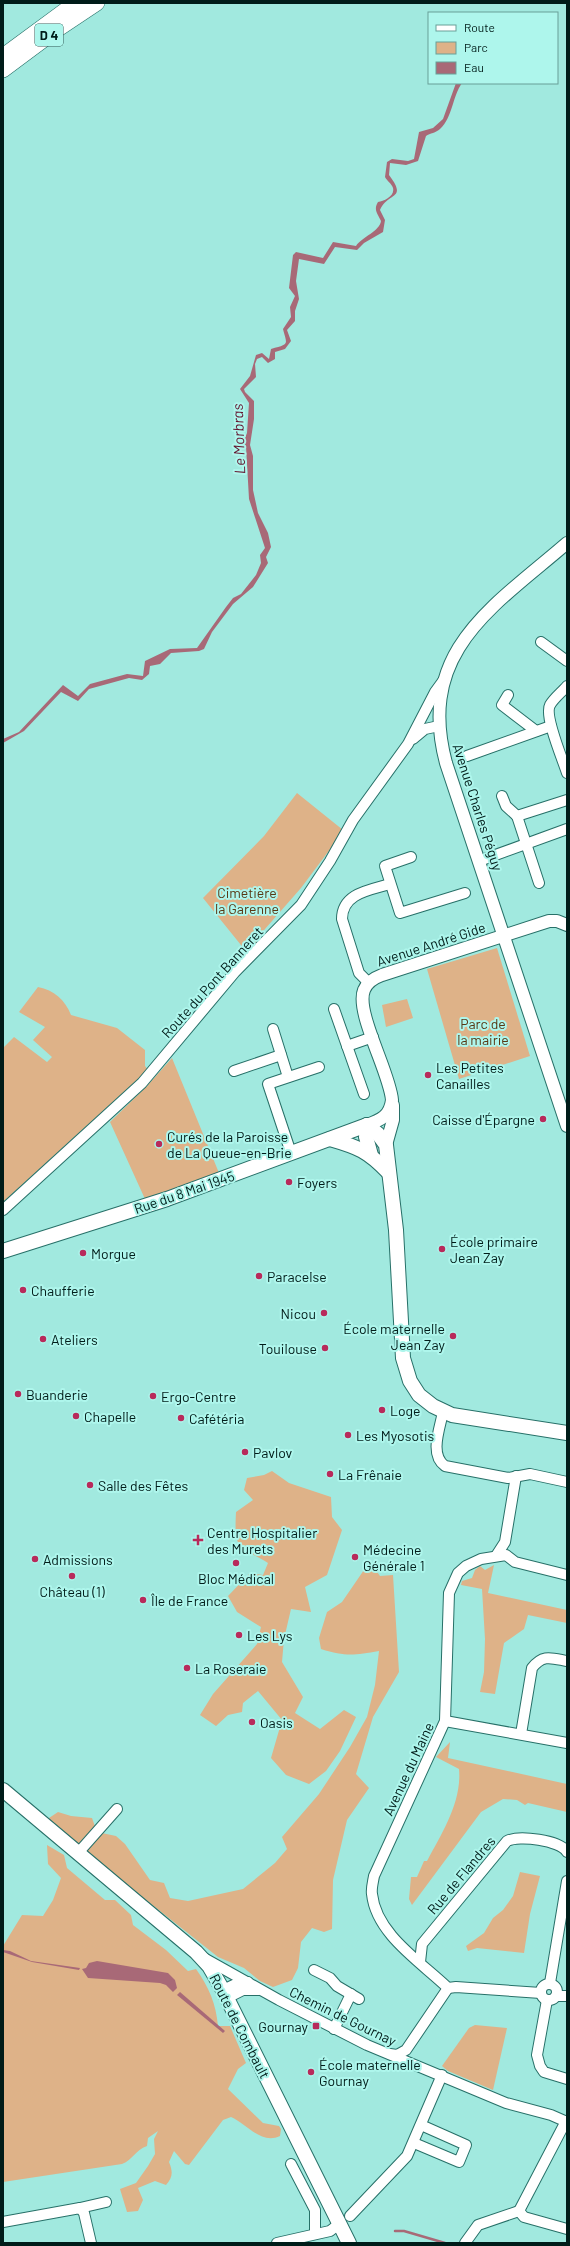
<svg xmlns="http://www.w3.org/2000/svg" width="570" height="2246" font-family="Barlow,sans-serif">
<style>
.green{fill:#deb288}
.water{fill:#a86977}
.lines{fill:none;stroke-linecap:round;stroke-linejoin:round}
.stream{stroke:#a86977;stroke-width:2.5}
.minor-casing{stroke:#277068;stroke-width:12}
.tertiary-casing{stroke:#277068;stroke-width:14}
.secondary-casing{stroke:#277068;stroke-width:16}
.primary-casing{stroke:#277068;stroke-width:16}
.minor{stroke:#fff;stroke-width:10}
.tertiary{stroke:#fff;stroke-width:12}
.secondary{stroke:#fff;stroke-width:14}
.primary{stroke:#fff;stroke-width:15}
.poi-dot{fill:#b82a5b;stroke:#aef6ec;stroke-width:1.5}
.labels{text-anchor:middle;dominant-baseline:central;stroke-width:4;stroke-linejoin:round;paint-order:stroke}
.shield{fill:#aef6ec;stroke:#345d58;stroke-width:1}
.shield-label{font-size:13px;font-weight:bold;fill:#001c19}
.street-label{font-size:14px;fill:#001c19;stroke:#aef6ec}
.park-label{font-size:14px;fill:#573713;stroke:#aef6ec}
.poi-label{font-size:14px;fill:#001c19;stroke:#aef6ec;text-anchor:start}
.water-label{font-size:15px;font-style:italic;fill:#63152f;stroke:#aef6ec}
</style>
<rect width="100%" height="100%" fill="#a1e9df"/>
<g class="green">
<path d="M297,793L343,830L337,840L301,888L258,937L257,945L249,955L203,898L264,836Z"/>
<path d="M497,948L530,1056L459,1079L427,969Z"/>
<path d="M38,987C54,990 65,1000 71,1015L117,1028L145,1050V1066L148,1070L3,1202V1048L14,1037L47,1062L52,1057L33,1040L45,1027L19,1012Z"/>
<path d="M407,999L413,1018L386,1027L382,1005Z"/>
<path d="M172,1058L219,1173L145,1199L110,1122L147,1086Z"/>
<path d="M272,1471L289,1483L331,1497L332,1517L342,1530L327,1575L305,1587L311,1612L291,1609L284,1639L282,1662L303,1697L295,1713L320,1729L344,1710L356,1717L340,1751L326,1771L309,1784L286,1775L271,1758L282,1720L258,1691L243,1703L242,1712L228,1715L216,1726L200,1715L213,1694L257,1644L261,1627L237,1612L228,1596L250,1573L263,1575L268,1563C238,1545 234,1551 236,1512L253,1500L244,1490L247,1478L264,1475Z"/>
<path d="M372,1565L380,1576L393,1575L399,1672L373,1717L356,1774L369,1788L347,1820L333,1880L332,1929L324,1932L312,1928L301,1942L298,1968L292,1980L273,1987L260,1981L244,1968L218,1957L55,1828L49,1818L58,1812L71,1816L92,1818L97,1832L116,1836L125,1844L150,1880L164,1883L170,1898L188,1901L243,1889L275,1863L287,1849L282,1837L319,1794L350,1747L367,1717L375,1685L379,1651C355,1655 346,1657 321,1649L319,1638L327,1612L342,1602L366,1567Z"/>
<path d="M494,1565L488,1593L567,1610V1623L528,1615L524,1629L504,1643L495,1694L480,1692L484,1672L485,1639L482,1589L461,1585L462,1581L472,1578L475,1570L480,1566L485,1570Z"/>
<path d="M450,1742L448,1758L567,1784V1812L528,1803L525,1805L517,1800L503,1799L481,1812L412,1905L409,1899L411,1877H417L424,1861H427C442,1833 462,1802 459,1769L436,1757Z"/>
<path d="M47,1845L64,1855L67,1868L105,1900H115L131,1915L133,1925L166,1950L188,1971L196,1969C209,1987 216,2004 218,2026H230L246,2063L238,2069L228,2089L263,2123L279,2126L281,2129L280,2136C261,2145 247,2124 231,2117L223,2120L189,2165L185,2164L174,2151L169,2162C173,2172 173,2177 166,2185L155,2181L138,2188L143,2200L138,2211L127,2212L120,2189L136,2183L148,2166L155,2154L154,2139L158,2131L148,2138L147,2146C135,2150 133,2160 122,2164L3,2182V1946L22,1915L43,1916L53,1900L61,1878L48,1864Z"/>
<path d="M520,1872L540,1876L530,1914L524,1953L477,1948L468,1951L466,1946L484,1933L493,1918L503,1910L513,1896Z"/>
<path d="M475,2025L507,2028L493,2090L448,2071L442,2066L469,2028Z"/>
</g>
<g class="water">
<path d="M456,83H462C452,97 453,117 440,129C436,133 430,133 426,136L418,161L406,165L390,163L389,175C408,200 388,192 380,210L385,220L383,232L364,243L357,250L335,247L324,264L299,259L296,281L299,299L295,311V321L287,330L291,341L285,349L275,352V359L268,363L262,357L257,359L255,364L256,377L244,389L245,392L254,401V419L250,445L253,456V490L258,513L268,533L271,547L266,557L268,563L253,587L233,604L212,632L204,649L199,651L171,653L160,664L150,666L149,674L142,680L129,678L89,689L78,701L61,692L24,731L3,743V739L19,732L63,685L78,696L90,684L127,674L143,676L145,661L170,649L197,648L226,607L233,598L241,594L256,575L261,563L260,555L265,548L249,499L246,446L243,443L247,433L249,403L240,389L250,376L256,355L262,353L269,359L271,349C290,344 287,345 283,329L291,317L290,307L295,296L289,288L293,255L296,252L323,258L333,242L356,246C362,237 380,231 381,221C378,214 373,210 378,202C384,201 395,196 393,188C392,184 387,181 385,177L387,162L392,159L408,161L414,159L419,132L433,128L443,119Z"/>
<path d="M3,1950L10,1951L31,1961L80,1968L79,1970L32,1962L3,1952Z"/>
<path d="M97,1961L168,1973L175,1980L177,1988L173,1992L166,1985L160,1983L88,1978L82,1969L86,1968L89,1963Z"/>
<path d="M180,1992L225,2031L223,2033L177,1995Z"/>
</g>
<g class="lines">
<path class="stream" d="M395,2231H404L445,2243"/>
<defs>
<g id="minor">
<path d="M541,642L567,661"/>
<path d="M567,686C562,692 554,698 550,705C544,716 563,760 567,773"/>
<path d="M508,695L502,705L536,731"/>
<path d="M413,739L425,729L439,726"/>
<path d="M467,756L551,726"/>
<path d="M502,796L506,806L517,816"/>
<path d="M411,857L385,866L400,913L465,893"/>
<path d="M479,861L567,829"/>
<path d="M539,883L517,816L567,800"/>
<path d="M369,983L359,973L342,919C342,893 370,890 390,884"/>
<path d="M334,1009L364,1094"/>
<path d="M273,1029L288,1077"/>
<path d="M347,1046L373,1037"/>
<path d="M234,1071L281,1055"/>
<path d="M291,1153L268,1084L319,1067"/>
<path d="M3,1210L142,1083L235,972L301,905L330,861L353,820L408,744L435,692L443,681"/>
<path d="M443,1412C440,1428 429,1455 445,1466L508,1478L530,1474L567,1482"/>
<path d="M496,1556L505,1542L516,1476"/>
<path d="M445,1721L567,1743"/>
<path d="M521,1734L532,1668C543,1654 551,1658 567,1661"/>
<path d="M78,1853L117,1809"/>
<path d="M204,1958L279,2000L367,2045L506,2103L551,2115L567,2122"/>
<path d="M420,1962L422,1944L507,1841C519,1835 560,1840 567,1852"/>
<path d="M314,1970L330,1978L337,1986L359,1999"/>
<path d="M550,1983L567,1881"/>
<circle cx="549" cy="1992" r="8"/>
<path d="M448,1988C421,1962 376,1934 372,1894C371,1889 373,1882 374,1876L445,1721L449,1593L458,1573L466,1566L481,1559L506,1555L515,1562L567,1575"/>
<path d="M448,1988L456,1987L541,1993"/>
<path d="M223,1990L240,1982H248"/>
<path d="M556,1996H567"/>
<path d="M227,1998L243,1990H259"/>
<path d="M547,2000L537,2055L540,2066L544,2072L567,2079"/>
<path d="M334,2029L351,1994"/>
<path d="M390,2054L397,2055L406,2050L448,1988"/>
<path d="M414,2143L459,2162L466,2145L421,2125"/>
<path d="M291,2164L315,2210V2234"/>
<path d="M80,2208L106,2202"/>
<path d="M519,2211L566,2121"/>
<path d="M519,2211L524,2217L567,2229"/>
<path d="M350,2216L407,2156L442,2075"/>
<path d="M3,2222L80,2208L84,2213L91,2243"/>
<path d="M277,2243L330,2231L339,2224"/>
<path d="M465,2243L478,2225L519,2211"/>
</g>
<g id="tertiary">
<path d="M567,543C493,607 416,651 446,763L567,1126"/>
<path d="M367,1125C381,1120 390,1116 392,1100C390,1073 355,1012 364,990C367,982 374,978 382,975L549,921H557L567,925"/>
<path d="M386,1145L393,1120V1105"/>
</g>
<g id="secondary">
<path d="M367,1125L378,1134L386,1145L396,1230L403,1358L410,1381L419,1395L433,1406L452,1415L567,1433"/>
<path d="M367,1125L366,1137L371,1155"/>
<path d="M330,1139C358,1147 368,1151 388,1172"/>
<path d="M3,1251L167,1199L367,1125"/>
<path d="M3,1790L196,1952L209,1966L223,1990L349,2243"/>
</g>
<g id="primary">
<path d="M3,56L75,3"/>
<path d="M3,70L58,29L97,3"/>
</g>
</defs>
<use href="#minor" class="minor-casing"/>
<use href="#tertiary" class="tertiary-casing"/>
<use href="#secondary" class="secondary-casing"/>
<use href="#primary" class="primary-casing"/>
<use href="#minor" class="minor"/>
<use href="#tertiary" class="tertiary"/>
<use href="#secondary" class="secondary"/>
<use href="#primary" class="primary"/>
</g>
<g class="poi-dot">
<circle cx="428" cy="1075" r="4"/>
<circle cx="543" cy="1119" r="4"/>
<circle cx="159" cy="1144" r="4"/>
<circle cx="289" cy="1182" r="4"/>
<circle cx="442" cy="1249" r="4"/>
<circle cx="83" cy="1253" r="4"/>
<circle cx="259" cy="1276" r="4"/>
<circle cx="23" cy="1290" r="4"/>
<circle cx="324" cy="1313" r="4"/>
<circle cx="453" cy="1336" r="4"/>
<circle cx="43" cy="1339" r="4"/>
<circle cx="325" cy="1348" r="4"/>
<circle cx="18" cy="1394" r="4"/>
<circle cx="153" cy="1396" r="4"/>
<circle cx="382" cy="1410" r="4"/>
<circle cx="76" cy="1416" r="4"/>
<circle cx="181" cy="1418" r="4"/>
<circle cx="348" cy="1435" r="4"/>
<circle cx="245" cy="1452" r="4"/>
<circle cx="330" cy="1474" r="4"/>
<circle cx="90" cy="1485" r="4"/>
<path d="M196 1534h4v4h4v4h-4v4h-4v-4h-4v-4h4z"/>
<circle cx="355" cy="1557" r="4"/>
<circle cx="35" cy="1559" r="4"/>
<circle cx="236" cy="1563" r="4"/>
<circle cx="72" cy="1576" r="4"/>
<circle cx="143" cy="1600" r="4"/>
<circle cx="239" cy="1635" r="4"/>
<circle cx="187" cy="1668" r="4"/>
<circle cx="252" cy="1722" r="4"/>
<rect x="312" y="2022" width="8" height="8" rx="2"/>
<circle cx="311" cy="2072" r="4"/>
</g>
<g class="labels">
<rect class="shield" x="35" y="24" width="28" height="22" rx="3"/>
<g class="shield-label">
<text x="49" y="35">D 4</text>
</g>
<g class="street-label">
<text transform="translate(478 807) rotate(72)">Avenue Charles Péguy</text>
<text transform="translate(431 944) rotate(-18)">Avenue André Gide</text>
<text transform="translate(212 982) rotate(-48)">Route du Pont Banneret</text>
<text transform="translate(184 1192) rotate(-19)">Rue du 8 Mai 1945</text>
<text transform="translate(408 1769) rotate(-65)">Avenue du Maine</text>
<text transform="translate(461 1875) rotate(-50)">Rue de Flandres</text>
<text transform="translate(343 2016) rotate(26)">Chemin de Gournay</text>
<text transform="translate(240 2026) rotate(63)">Route de Combault</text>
</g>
<g class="park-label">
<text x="247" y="892">Cimetière<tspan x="247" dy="16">la Garenne</tspan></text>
<text x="483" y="1023">Parc de<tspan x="483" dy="16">la mairie</tspan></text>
</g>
<g class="poi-label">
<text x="436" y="1067">Les Petites<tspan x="436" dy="16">Canailles</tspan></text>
<text x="535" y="1119" text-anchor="end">Caisse d'Épargne</text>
<text x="167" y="1136">Curés de la Paroisse<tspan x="167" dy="16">de La Queue-en-Brie</tspan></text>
<text x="297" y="1182">Foyers</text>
<text x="450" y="1241">École primaire<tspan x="450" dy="16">Jean Zay</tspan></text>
<text x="91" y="1253">Morgue</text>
<text x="267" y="1276">Paracelse</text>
<text x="31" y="1290">Chaufferie</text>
<text x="316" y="1313" text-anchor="end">Nicou</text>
<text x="445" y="1328" text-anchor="end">École maternelle<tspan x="445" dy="16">Jean Zay</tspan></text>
<text x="51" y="1339">Ateliers</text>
<text x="317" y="1348" text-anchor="end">Touilouse</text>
<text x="26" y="1394">Buanderie</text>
<text x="161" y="1396">Ergo-Centre</text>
<text x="390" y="1410">Loge</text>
<text x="84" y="1416">Chapelle</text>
<text x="189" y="1418">Cafétéria</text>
<text x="356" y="1435">Les Myosotis</text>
<text x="253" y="1452">Pavlov</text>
<text x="338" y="1474">La Frênaie</text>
<text x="98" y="1485">Salle des Fêtes</text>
<text x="207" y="1532">Centre Hospitalier<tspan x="207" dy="16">des Murets</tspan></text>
<text x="363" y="1549">Médecine<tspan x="363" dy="16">Générale 1</tspan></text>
<text x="43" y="1559">Admissions</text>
<text x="236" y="1578" text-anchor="middle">Bloc Médical</text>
<text x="72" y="1591" text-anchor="middle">Château (1)</text>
<text x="151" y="1600">Île de France</text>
<text x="247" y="1635">Les Lys</text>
<text x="195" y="1668">La Roseraie</text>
<text x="260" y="1722">Oasis</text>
<text x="308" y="2026" text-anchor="end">Gournay</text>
<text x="319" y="2064">École maternelle<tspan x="319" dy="16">Gournay</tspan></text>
</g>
<g class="water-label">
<text transform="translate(238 439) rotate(-92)">Le Morbras</text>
</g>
</g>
<rect width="570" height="2246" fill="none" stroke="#001c19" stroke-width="8"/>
<rect x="428" y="12" width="130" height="72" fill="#aef6ec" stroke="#689f98"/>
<rect x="436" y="25" width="20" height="6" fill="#ffffff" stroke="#689f98"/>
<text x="464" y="32" font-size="12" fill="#001c19">Route</text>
<rect x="436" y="42" width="20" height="12" fill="#deb288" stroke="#689f98"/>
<text x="464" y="52" font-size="12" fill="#001c19">Parc</text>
<rect x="436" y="62" width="20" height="12" fill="#a86977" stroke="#689f98"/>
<text x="464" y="72" font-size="12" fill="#001c19">Eau</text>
</svg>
